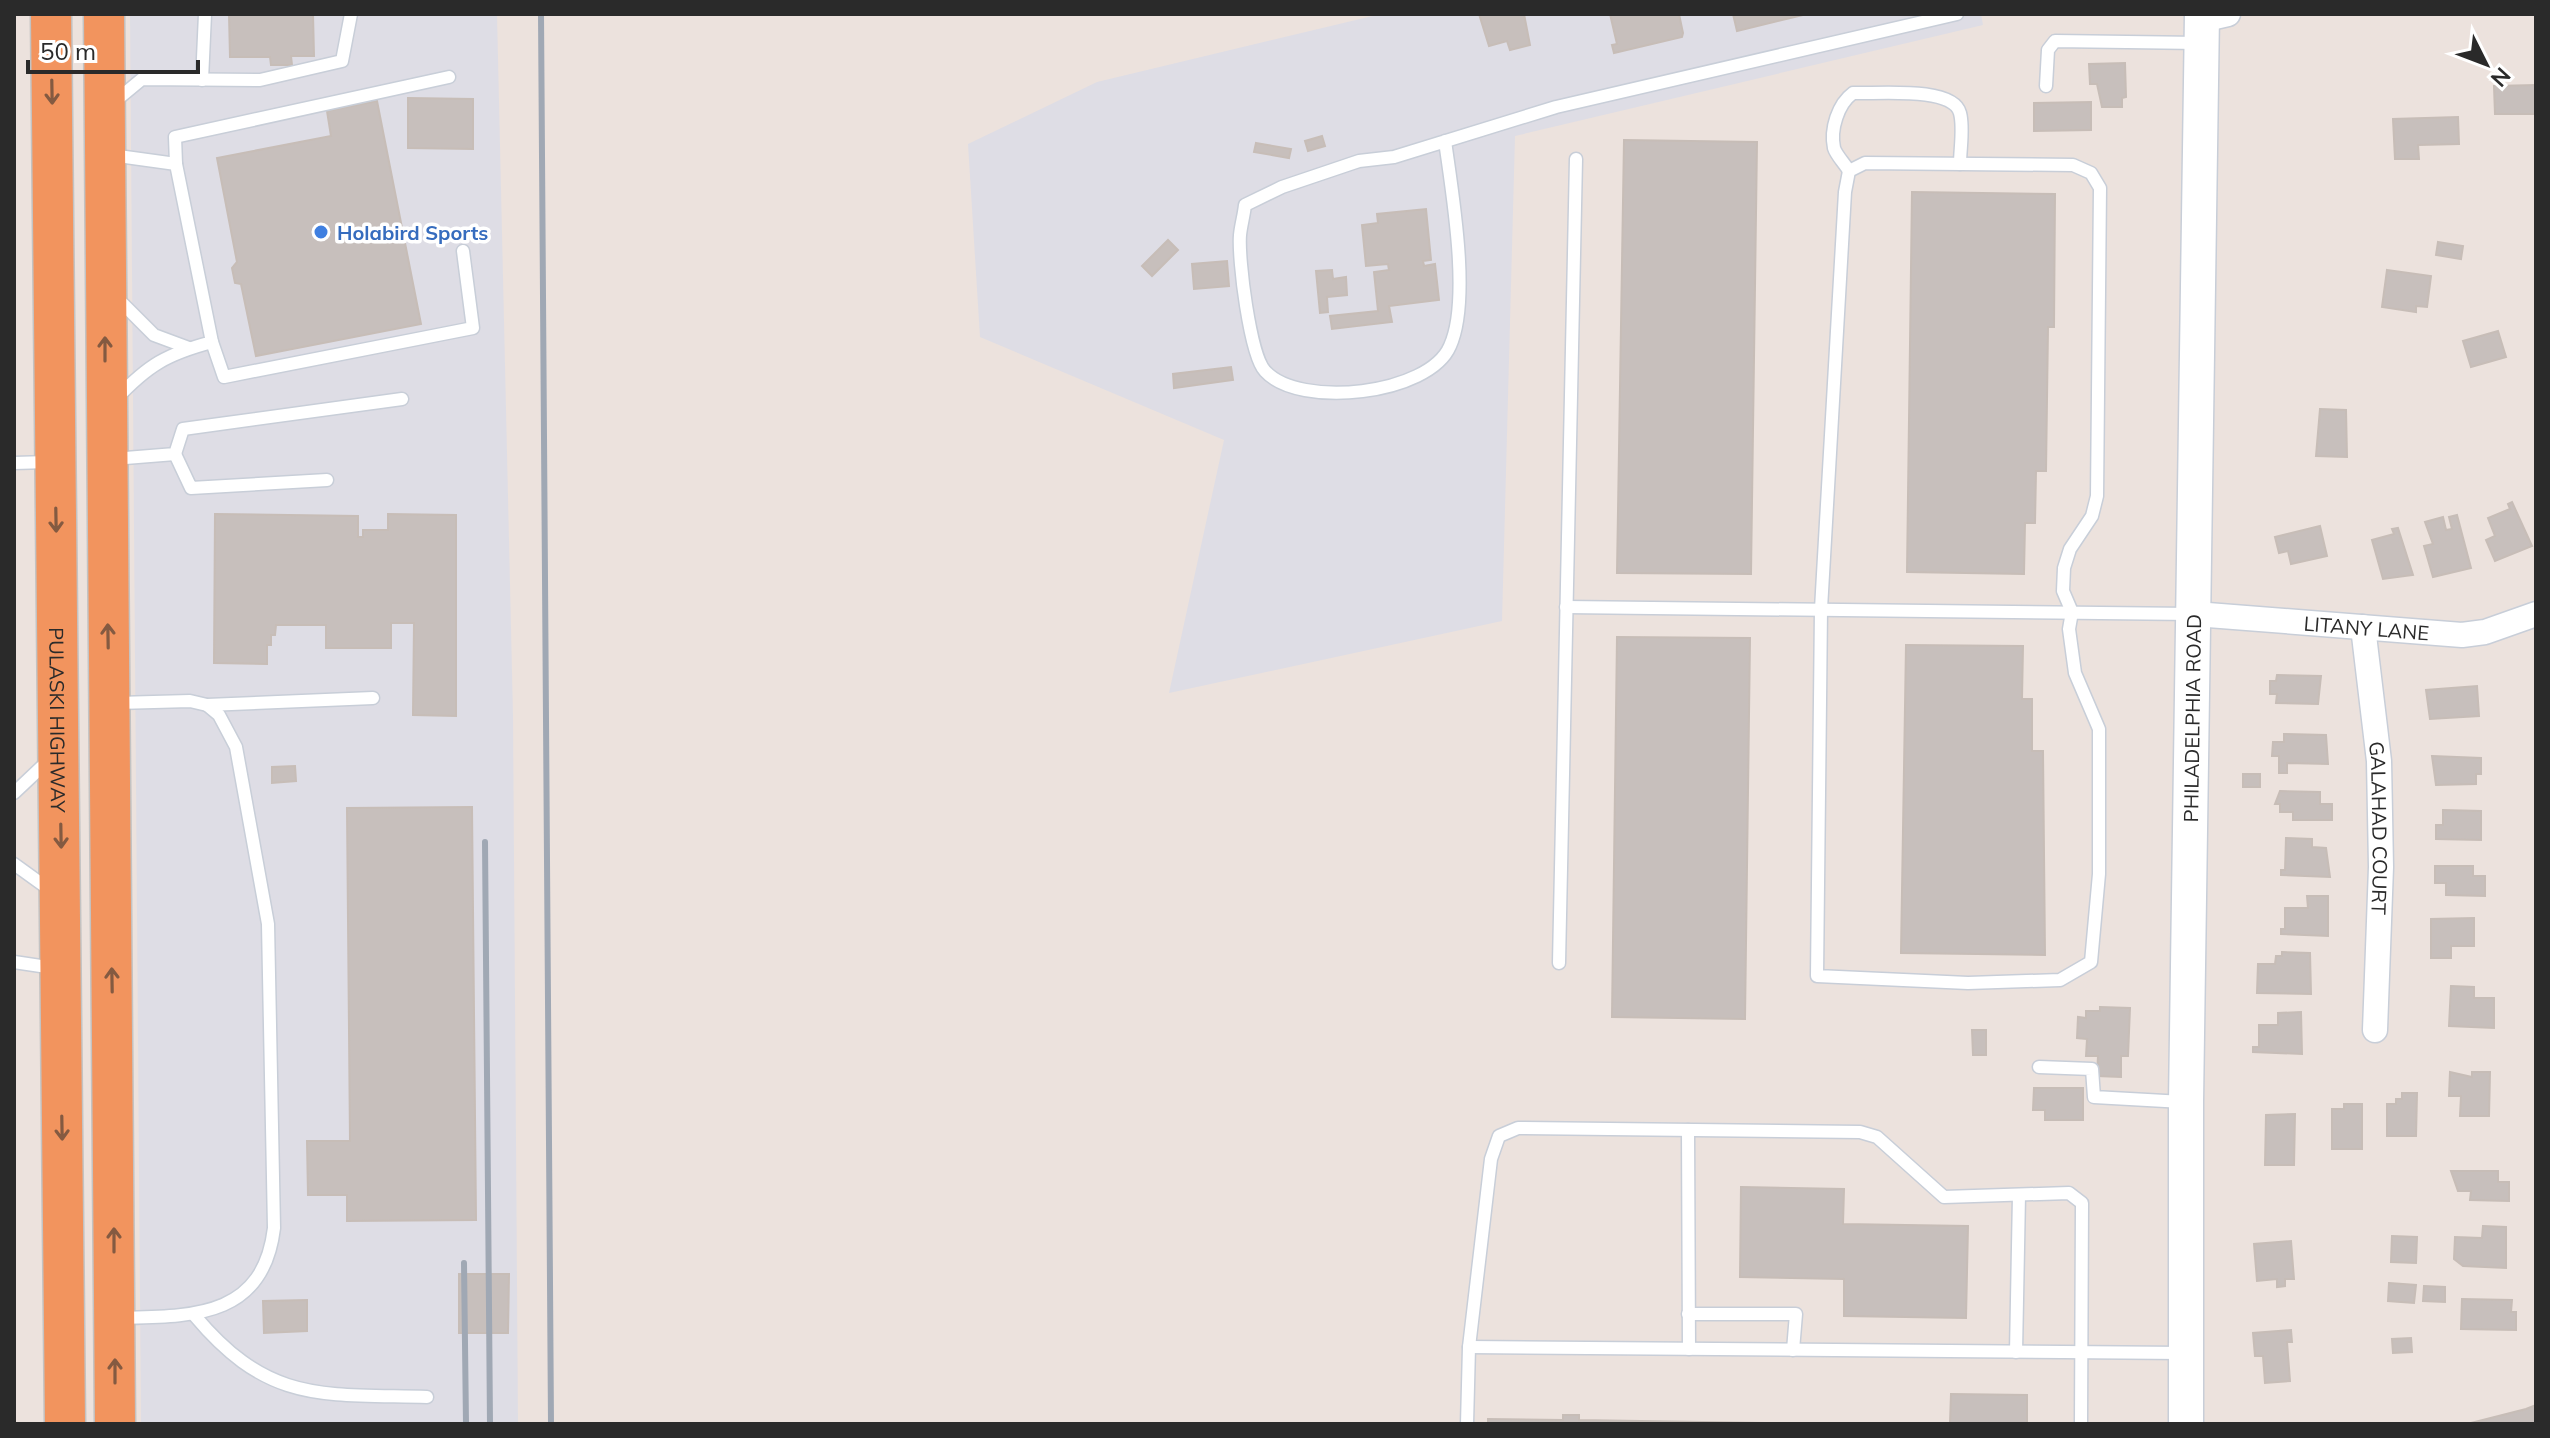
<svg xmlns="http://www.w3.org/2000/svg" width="2550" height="1438" font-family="Mulish,sans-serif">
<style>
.industrial{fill:#dedde5}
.building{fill:#c7bfbc;stroke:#c7bdb7;stroke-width:2}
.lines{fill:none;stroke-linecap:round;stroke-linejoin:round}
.service-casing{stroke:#c8ced8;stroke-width:15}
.minor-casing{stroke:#c8ced8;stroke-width:27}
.secondary-casing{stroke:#c8ced8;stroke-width:37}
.trunk-casing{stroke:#c3c3c3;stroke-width:43}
.service{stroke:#fff;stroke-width:12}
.minor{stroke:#fff;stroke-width:24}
.secondary{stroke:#fff;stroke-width:34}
.trunk{stroke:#f2945e;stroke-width:40}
.rail{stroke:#a0a8b4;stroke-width:6}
.oneway{stroke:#845a41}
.shop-dot{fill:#3f7fe0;stroke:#fff;stroke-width:3}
.labels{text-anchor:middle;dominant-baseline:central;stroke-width:7;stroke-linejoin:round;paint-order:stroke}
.shop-label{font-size:20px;font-weight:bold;fill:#366cbe;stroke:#fff;text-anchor:start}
.street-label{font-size:20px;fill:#2a2a2a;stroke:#fff}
</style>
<rect width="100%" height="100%" fill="#ece2dd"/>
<g class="industrial">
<path d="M130,14H497L513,716L518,1424H141Z"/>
<path d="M1381,14H1981L1983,25L1515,136L1502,621L1169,693L1224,440L980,337L968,144L1097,82Z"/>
</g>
<g class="building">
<path d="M229,14H313L314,56H291L292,65H271L270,57H230Z"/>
<path d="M1479,14H1524L1530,45L1510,50L1507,41L1489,46Z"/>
<path d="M1610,14H1679L1683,33L1682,37L1614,53L1612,45L1617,44Z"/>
<path d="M1733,14H1807L1737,31Z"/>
<path d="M2125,63L2126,97L2122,98V107H2102L2097,84H2090L2089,64Z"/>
<path d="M2536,85V114H2495L2494,86Z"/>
<path d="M408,98L473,99V149L408,148Z"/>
<path d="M377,101L421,324L256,356L241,284L235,283L232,268L237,262L217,158L331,136L327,111Z"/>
<path d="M2091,102V130L2034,131V103Z"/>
<path d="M2458,117L2459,144L2418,145L2419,159H2395L2393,119Z"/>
<path d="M1322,136L1325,146L1308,151L1305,141Z"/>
<path d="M1624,140L1757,142L1751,574L1617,573Z"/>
<path d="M1256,143L1291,149L1289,158L1254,152Z"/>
<path d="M1912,192L2055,194L2054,327H2048L2046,471H2036L2035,523H2025L2024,574L1907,572Z"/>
<path d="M1426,209L1431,260L1423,261L1424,266L1435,264L1439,300L1389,306L1392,322L1332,329L1330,316L1378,311L1374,272L1389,270L1388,264L1366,266L1362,225L1378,223L1377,214Z"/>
<path d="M1168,240L1178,250L1152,276L1142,266Z"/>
<path d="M2438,242L2463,246L2461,259L2436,255Z"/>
<path d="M1227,261L1229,286L1194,289L1192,264Z"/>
<path d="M1332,270L1333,279L1346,277L1347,295L1327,297L1328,312L1320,313L1316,271Z"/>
<path d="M2387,270L2431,276L2427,307L2416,306V312L2382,307Z"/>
<path d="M2498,331L2506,357L2471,367L2463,341Z"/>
<path d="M1231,367L1233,380L1174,388L1173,374Z"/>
<path d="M2320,409L2346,410L2347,457L2316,456Z"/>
<path d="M2512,502L2532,546L2495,561L2486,540L2495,536L2488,518L2510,509L2508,504Z"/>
<path d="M215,514L358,516V537H363V530H388V514L456,515V716L413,715L414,623H391V648H326V625H276L275,635H271V645H267V664L214,663Z"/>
<path d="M2457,515L2471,568L2433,577L2424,546L2433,544L2425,522L2443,517L2446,530L2452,529L2449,517Z"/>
<path d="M2320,526L2327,556L2291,564L2288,551L2279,553L2275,537Z"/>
<path d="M2398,528L2413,575L2383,579L2372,540L2394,534L2392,529Z"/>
<path d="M1617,637L1750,638L1745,1019L1612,1017Z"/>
<path d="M1906,645L2023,646L2022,699H2032V751H2043L2045,955L1901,953Z"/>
<path d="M2277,675L2321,676L2318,704L2276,703L2277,694H2270V681H2276Z"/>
<path d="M2477,686L2479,716L2430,719L2426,690Z"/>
<path d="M2284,734L2326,735L2328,764L2287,763V773H2279V756H2272L2273,742H2284Z"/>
<path d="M2432,756L2481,758V774H2476V784L2436,785Z"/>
<path d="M295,766L296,781L272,783V767Z"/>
<rect x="2243" y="774" width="17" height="13"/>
<path d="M2280,791L2320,792V804H2332V820H2293V812H2280V804H2275Z"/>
<path d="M472,807L476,1220L347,1221V1195H308L307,1141H350L347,808Z"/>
<path d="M2443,810L2481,811V840L2436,839V825H2443Z"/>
<path d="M2286,838L2312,839V847L2326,848L2330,877L2281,875V870H2285Z"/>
<path d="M2435,866H2473V876H2485V896L2446,895V883H2435Z"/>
<path d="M2307,896H2328V936L2281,934V929H2285V908H2308Z"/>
<path d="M2474,918V946H2451V958H2431V919Z"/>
<path d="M2282,952L2310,953L2311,994L2257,993L2258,964H2275L2276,956H2282Z"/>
<path d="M2451,986L2474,987V998H2494V1028L2449,1026Z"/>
<path d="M2100,1007L2130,1008L2128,1056H2121V1077L2097,1076L2098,1056H2086L2087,1039L2077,1038L2078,1017L2086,1018V1011H2100Z"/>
<path d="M2301,1012L2302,1054L2253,1052V1047H2259V1025H2278V1013Z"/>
<path d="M1972,1030H1986V1055H1973Z"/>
<path d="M2450,1072L2472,1077V1072H2490L2489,1116H2460L2461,1096H2449Z"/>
<path d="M2034,1088H2083V1120H2045V1110H2033Z"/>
<path d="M2402,1093H2417L2416,1136H2387V1104H2396V1099H2402Z"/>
<path d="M2344,1104H2362V1149H2332V1109H2344Z"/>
<path d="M2295,1114L2294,1165H2265L2266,1115Z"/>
<path d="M2451,1171H2498V1182H2509V1201L2470,1200L2471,1191H2458Z"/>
<path d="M1741,1187L1844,1189L1843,1224L1968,1226L1966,1318L1844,1316V1279L1740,1277Z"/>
<path d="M2483,1226L2506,1227V1268L2463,1266L2454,1259L2455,1237L2482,1238Z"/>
<path d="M2392,1236L2417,1237L2416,1263L2391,1262Z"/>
<path d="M2291,1241L2294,1279H2285V1286L2277,1287V1279L2257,1281L2254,1244Z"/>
<path d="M459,1274H509L508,1333H459Z"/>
<path d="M2389,1283L2416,1285L2414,1303L2388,1301Z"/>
<path d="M2424,1286L2445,1287V1302L2423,1301Z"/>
<path d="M2462,1299L2512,1300L2511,1312H2516V1330L2461,1329Z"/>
<path d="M307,1300V1331L264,1333L263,1301Z"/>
<path d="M2291,1330L2292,1342H2287L2290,1381L2265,1383L2263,1356H2255L2253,1333Z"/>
<path d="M2411,1338L2412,1352L2393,1353L2392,1339Z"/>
<path d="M1951,1394L2027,1395V1424H1950Z"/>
<path d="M2536,1405V1424H2467L2526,1409Z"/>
<path d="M1563,1415H1579V1420L1829,1424H1488V1419L1563,1420Z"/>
</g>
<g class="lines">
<defs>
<g id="service">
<path d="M202,80L205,14"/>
<path d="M2046,86L2048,50L2055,41L2199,43"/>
<path d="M113,103L142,79L260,80L342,61L351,14"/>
<path d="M1445,141C1452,192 1471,300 1450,346C1429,395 1299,409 1265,371C1250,355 1238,259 1240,235C1241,225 1244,215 1245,205L1282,187L1359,161L1394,157L1556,107L1957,14"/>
<path d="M111,155L176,164L212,342C167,354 148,365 116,399"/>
<path d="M1865,163L2073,165L2091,173L2100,188L2097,496L2092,516L2070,549L2064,568L2063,591L2072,612L2069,629L2075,673L2099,729V874L2091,962L2060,980L1968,983L1817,976L1821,609L1845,192L1849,171Z"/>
<path d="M176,164L175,137L449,77"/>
<path d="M1849,171C1845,164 1836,155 1834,148C1830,129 1838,104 1853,93C1877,94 1953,86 1960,113C1964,128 1960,149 1960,164"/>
<path d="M118,299L154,335L189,348"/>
<path d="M212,342L224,377L473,328L463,251"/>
<path d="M175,454L191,488L327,480"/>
<path d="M113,459L175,454L183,429L402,399"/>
<path d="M14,463L48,462"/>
<path d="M1566,607L2192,614"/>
<path d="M117,703L190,701L207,705L373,698"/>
<path d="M14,793L49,760"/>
<path d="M14,864L50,890"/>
<path d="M14,962L54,968"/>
<path d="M1559,963L1576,159"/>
<path d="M2039,1067L2092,1069L2094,1097L2183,1102"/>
<path d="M1688,1130L1689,1349"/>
<path d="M1688,1314H1796L1793,1350"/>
<path d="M195,1316C269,1404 322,1394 427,1397"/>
<path d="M118,1318C191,1316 263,1319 274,1228L268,924L236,747L219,715L207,705"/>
<path d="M1469,1347L2184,1353"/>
<path d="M2016,1352L2019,1195"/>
<path d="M1467,1424L1469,1347L1491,1159L1499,1136L1518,1128L1860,1132L1877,1137L1944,1197L2069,1193L2082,1203L2081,1424"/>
</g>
<g id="minor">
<path d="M2202,20L2228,14"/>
<path id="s1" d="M2195,614L2462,635L2485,632L2536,614"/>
<path id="s2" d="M2363,627L2379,761L2381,867L2375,1030"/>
</g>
<g id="secondary">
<path id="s3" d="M2186,1424V1102L2202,14"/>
</g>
<g id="trunk">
<path id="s4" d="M51,14L65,1424"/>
<path d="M104,14L115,1424"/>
</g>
</defs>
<use href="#service" class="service-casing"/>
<use href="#minor" class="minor-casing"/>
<use href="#secondary" class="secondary-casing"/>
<use href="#trunk" class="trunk-casing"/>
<use href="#service" class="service"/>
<use href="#minor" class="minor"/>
<use href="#secondary" class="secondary"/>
<use href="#trunk" class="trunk"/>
<g class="rail">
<path d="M541,14L551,1424"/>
<path d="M485,842L490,1424"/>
<path d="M464,1263L466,1424"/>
</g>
</g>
<defs><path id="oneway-shaft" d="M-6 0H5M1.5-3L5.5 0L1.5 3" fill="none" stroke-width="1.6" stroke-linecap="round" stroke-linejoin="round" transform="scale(2)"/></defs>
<g class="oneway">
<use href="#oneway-shaft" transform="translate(52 92) rotate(89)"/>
<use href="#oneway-shaft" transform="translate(105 349) rotate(-90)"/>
<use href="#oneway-shaft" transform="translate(56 520) rotate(89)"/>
<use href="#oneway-shaft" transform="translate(108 636) rotate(-91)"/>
<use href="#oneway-shaft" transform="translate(61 836) rotate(89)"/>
<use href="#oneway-shaft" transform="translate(112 980) rotate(-91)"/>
<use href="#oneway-shaft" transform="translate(62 1128) rotate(89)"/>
<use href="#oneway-shaft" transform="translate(114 1240) rotate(-90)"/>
<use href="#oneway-shaft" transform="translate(115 1371) rotate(-90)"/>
</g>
<circle class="shop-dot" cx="321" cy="232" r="8"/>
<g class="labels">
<g class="shop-label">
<text x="337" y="232">Holabird Sports</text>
</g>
<g class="street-label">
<text stroke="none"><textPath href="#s1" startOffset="172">LITANY LANE</textPath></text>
<text stroke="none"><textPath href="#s4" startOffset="706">PULASKI HIGHWAY</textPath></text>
<text stroke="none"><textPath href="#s3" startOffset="706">PHILADELPHIA ROAD</textPath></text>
<text stroke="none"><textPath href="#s2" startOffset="202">GALAHAD COURT</textPath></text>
</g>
</g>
<rect width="2550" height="1438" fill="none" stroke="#2a2a2a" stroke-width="32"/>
<g transform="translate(2486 64) rotate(132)" stroke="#ffffff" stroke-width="6" paint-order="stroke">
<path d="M0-6L14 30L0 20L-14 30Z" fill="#2a2a2a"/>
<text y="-12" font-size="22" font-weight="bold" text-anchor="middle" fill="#2a2a2a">N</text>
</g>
<path d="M28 60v12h170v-12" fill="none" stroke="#2a2a2a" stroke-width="4"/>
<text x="40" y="60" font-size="24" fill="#2a2a2a" stroke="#ffffff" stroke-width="6" paint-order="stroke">50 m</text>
</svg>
